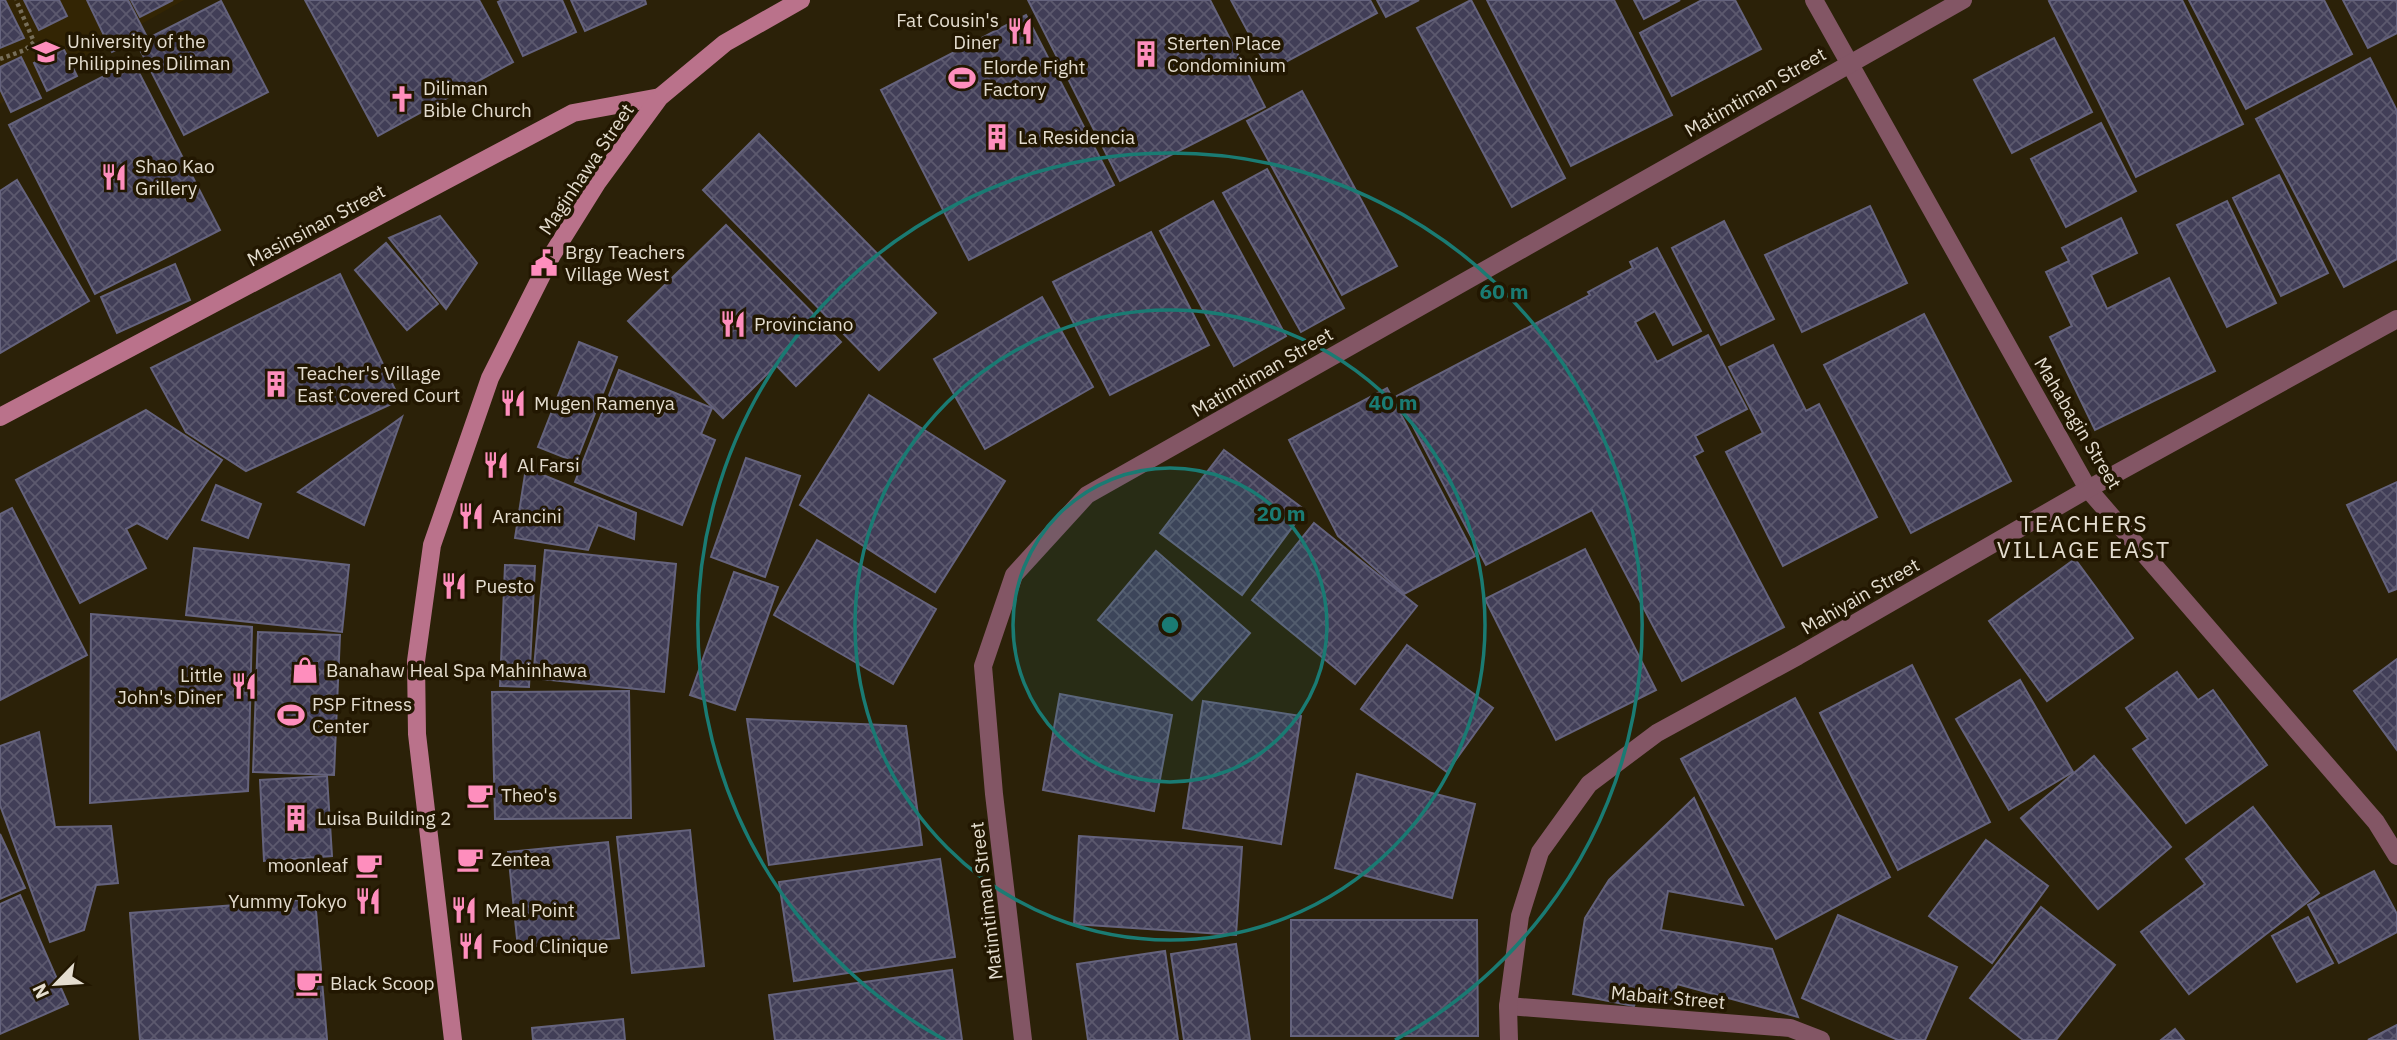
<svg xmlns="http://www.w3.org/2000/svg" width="2397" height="1040" font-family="'IBM Plex Sans',sans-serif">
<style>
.built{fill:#332504}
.building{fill:url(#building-cross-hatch);stroke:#65637d;stroke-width:2}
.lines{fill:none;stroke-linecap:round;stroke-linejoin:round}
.path{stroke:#766d58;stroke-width:4.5;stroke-dasharray:3.5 3.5;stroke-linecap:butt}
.street{stroke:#835665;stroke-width:18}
.secondary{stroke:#ba728b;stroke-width:18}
.ring{fill:none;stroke:#1a7b73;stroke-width:3.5}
.labels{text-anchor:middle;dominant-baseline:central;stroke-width:7;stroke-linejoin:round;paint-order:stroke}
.poi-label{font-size:19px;fill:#e4ddcf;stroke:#221701;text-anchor:start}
.street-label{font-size:19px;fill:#e4ddcf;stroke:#221701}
.quarter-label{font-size:23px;letter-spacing:2px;fill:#e4ddcf;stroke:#221701}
.centre{fill:#1a7b73;stroke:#221701;stroke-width:3.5}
.ring-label{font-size:21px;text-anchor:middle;font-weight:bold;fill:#1a7b73;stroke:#221701;stroke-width:7;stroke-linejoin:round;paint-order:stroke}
</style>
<defs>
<pattern id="building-cross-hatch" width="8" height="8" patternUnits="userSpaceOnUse" patternTransform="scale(1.75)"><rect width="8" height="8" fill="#413e57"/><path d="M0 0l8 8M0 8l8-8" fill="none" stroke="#5c596e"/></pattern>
</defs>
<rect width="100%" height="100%" fill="#2b2108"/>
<path class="built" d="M0,0H184L0,104Z"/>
<g class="building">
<path d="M0,0H5L24,38L0,48Z"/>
<path d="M24,0H59L67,16L39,30Z"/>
<path d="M87,0H128L146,35L112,52Z"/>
<path d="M131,0H173L140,17Z"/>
<path d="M305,0H479L513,62L378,136Z"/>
<path d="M502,0H562L576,32L523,56L498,2Z"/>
<path d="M571,0H645L646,4L585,31Z"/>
<path d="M1028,0H1210L1265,107L1120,181Z"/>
<path d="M1231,0H1370L1377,13L1269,71Z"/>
<path d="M1377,0H1419L1386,17Z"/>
<path d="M1471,0L1565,178L1512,207L1417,28Z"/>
<path d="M1487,0H1614L1672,115L1571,166Z"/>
<path d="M1634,0H1680L1644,19Z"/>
<path d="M1702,0H1735L1761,49L1672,96L1640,33Z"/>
<path d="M2052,0H2182L2243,124L2136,177L2049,1Z"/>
<path d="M2189,0H2324L2352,54L2246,109Z"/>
<path d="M2343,0H2397V33L2368,48Z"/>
<path d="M221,1L268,92L184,135L137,44Z"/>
<path d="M1026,15L1114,185L969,260L881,90Z"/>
<path d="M2054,38L2092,112L2012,153L1974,80Z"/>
<path d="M63,48L77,76L47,91L34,63Z"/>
<path d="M21,57L41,98L11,112L0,89V67Z"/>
<path d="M2370,58L2397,111V259L2344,287L2256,119Z"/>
<path d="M133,61L220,230L95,294L9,125Z"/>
<path d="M1302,91L1397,266L1342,295L1247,121Z"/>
<path d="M2101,123L2136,191L2066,227L2031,159Z"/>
<path d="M759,134L936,313L879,370L703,190Z"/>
<path d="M1267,169L1344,308L1301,332L1223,193Z"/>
<path d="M2279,175L2328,273L2281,296L2233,198Z"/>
<path d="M17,180L89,301L0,353V191Z"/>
<path d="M1213,201L1286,336L1234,366L1160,231Z"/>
<path d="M2227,201L2276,303L2227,327L2177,225Z"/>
<path d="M1870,206L1907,283L1802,332L1765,255Z"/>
<path d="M440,216L477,263L446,309L389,238Z"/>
<path d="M2121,218L2137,253L2091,275L2107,309L2169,278L2215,371L2095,430L2050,337L2072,326L2046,272L2069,261L2062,248Z"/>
<path d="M1724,221L1774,319L1721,345L1672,248Z"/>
<path d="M726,225L841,342L796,386L776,365L723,418L628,321Z"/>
<path d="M1151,232L1209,345L1110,395L1053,282Z"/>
<path d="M386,243L438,304L407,330L355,270Z"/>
<path d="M1657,248L1701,331L1673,345L1655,311L1635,322L1657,362L1708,335L1747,409L1695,436L1703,451L1694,456L1784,627L1682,681L1592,510L1486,565L1397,396L1590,295L1588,292L1633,268L1630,262Z"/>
<path d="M175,264L190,300L117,333L101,297Z"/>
<path d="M340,274L400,400L246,471L186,432L151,368Z"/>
<path d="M1042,297L1093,387L985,449L934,359Z"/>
<path d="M1924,314L2011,481L1911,533L1824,365Z"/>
<path d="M579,342L617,357L576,462L538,447Z"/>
<path d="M1773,345L1806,411L1819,404L1877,517L1783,566L1726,452L1763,433L1729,367Z"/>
<path d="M619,370L712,408L701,434L715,440L682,525L575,482Z"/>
<path d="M1387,388L1475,556L1404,594L1338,536L1289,440Z"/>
<path d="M869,395L1005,481L935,592L800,505Z"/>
<path d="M146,410L222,460L167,539L137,523L126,529L146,568L80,603L16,480Z"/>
<path d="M402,417L364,525L298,492Z"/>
<path d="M1224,450L1305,510L1242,595L1160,533Z"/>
<path d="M746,458L800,476L765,577L711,557Z"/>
<path d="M526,468L636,513L634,539L598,525L588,550L515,538Z"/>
<path d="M2397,482V589L2389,592L2347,505Z"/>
<path d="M216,485L261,504L248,538L202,520Z"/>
<path d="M12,508L87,655L0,700V514Z"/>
<path d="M1314,523L1417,606L1355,684L1252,600Z"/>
<path d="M817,540L936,609L893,684L774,615Z"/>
<path d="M194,548L349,565L342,632L186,615Z"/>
<path d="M1585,549L1656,690L1556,740L1485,599Z"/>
<path d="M545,550L676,564L664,692L533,678Z"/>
<path d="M1156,551L1250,633L1192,700L1098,620Z"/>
<path d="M2075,559L2133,638L2047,701L1989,621Z"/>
<path d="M505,565L535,566L529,687L500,686Z"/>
<path d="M734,572L778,587L735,710L690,695Z"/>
<path d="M91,614L252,627L248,791L90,803Z"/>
<path d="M258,632L340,635L334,775L253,772Z"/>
<path d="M1407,645L1493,708L1447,772L1361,709Z"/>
<path d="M2397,659V750L2354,691Z"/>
<path d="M1912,665L1990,822L1898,870L1820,713Z"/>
<path d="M2177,672L2198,700L2213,690L2267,765L2186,823L2133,749L2148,739L2126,708Z"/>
<path d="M2020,680L2073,772L2009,810L1956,719Z"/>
<path d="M629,691L631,818L495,819L492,692Z"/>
<path d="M1060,694L1172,715L1154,811L1043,790Z"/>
<path d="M1795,698L1890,877L1776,939L1681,759Z"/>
<path d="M1203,701L1301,716L1281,844L1183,828Z"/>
<path d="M747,719L906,726L922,845L769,865Z"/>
<path d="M39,732L55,827L111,826L118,883L96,885L84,930L50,942L0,805V746Z"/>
<path d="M2094,756L2171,847L2098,909L2021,818Z"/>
<path d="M1357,774L1475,804L1452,898L1335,868Z"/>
<path d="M327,776L332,856L264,861L260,780Z"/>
<path d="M1694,798L1743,905L1668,891L1661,930L1772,949L1798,1017L1677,984L1672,1000L1639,992L1634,1006L1573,994L1585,918L1609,880Z"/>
<path d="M2253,807L2319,893L2189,994L2141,932L2205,884L2186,859Z"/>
<path d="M690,830L704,966L632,973L617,837Z"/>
<path d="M0,834L25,888L0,899Z"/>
<path d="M1079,836L1242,847L1236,935L1074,924Z"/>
<path d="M1986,840L2048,886L1992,963L1929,916Z"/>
<path d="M608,842L619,938L518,948L508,852Z"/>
<path d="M940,859L955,957L794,981L779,882Z"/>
<path d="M2374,871L2397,914V932L2339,963L2308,905Z"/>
<path d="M20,895L68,1004L0,1034V904Z"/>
<path d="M315,899L327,1039L140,1040L130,913Z"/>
<path d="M2041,907L2115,965L2056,1040H2023L1970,998Z"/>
<path d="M1838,915L1957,967L1925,1040H1898L1802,998Z"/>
<path d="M2308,917L2333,963L2297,982L2272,936Z"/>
<path d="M1291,920H1477L1478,1036H1291Z"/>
<path d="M1236,944L1250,1040H1184L1171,954Z"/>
<path d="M1165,951L1178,1040H1088L1077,964Z"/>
<path d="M952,970L962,1040H775L769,995Z"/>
<path d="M623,1019L625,1040H533L532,1028Z"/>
<path d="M2397,1025V1040H2368Z"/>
<path d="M2175,1029L2184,1040H2161Z"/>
</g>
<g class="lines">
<path class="path" d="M0,59L25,50L34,42L16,0"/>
<g class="street">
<path d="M1814,0L2088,489L2376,822L2397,856"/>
<path d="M1508,1006L1790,1028L1821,1040"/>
<path d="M1023,1040L994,794L983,666L1014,575L1087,495L1963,0"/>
<path d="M1509,1040L1508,1006L1520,916L1540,852L1589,784L1657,733L1798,656L2088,489L2397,319"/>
</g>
<g class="secondary">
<path d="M0,417L573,113L660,97"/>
<path d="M453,1040L417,734L416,661L432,545L490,378L552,255L597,183L660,97L725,43L801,0"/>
</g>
</g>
<circle cx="1170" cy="625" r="157" fill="#1a7b73" fill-opacity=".12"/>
<g class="ring">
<circle cx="1170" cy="625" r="157"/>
<circle cx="1170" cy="625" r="315"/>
<path d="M945 1040A472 472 0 1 1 1395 1040"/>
</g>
<defs>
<symbol id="restaurant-bare" viewBox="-9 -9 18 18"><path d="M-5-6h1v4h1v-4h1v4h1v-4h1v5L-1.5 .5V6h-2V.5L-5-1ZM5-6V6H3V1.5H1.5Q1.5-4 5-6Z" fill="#fe8ebd" stroke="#221701" stroke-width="2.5" paint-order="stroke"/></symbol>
<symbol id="university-bare" viewBox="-9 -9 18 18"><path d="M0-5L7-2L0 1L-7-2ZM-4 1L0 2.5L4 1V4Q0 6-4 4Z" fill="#fe8ebd" stroke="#221701" stroke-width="2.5" paint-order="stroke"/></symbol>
<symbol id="building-bare" viewBox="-9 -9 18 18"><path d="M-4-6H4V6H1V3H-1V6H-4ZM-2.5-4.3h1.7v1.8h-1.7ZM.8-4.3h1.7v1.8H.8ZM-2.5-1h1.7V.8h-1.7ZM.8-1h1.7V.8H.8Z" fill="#fe8ebd" stroke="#221701" stroke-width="2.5" paint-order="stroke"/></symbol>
<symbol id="stadium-bare" viewBox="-9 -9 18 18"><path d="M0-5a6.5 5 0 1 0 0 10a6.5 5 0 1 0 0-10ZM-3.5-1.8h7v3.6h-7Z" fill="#fe8ebd" stroke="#221701" stroke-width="2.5" paint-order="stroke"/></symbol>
<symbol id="church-bare" viewBox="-9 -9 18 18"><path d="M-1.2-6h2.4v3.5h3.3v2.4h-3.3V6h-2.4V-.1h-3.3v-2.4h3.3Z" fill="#fe8ebd" stroke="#221701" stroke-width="2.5" paint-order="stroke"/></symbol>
<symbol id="civic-bare" viewBox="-9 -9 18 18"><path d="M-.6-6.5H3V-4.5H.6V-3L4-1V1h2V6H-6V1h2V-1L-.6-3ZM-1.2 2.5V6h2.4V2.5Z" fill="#fe8ebd" stroke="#221701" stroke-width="2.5" paint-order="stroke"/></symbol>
<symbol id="shop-bare" viewBox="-9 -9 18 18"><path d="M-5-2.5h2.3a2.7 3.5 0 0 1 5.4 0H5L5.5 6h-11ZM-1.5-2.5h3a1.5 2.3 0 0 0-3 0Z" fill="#fe8ebd" stroke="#221701" stroke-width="2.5" paint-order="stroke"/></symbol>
<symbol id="cafe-bare" viewBox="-9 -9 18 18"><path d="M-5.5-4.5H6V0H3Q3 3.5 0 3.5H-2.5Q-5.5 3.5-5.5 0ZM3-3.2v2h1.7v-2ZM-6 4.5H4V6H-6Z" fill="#fe8ebd" stroke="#221701" stroke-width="2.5" paint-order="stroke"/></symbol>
</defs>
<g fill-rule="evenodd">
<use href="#restaurant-bare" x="1001" y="12" width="38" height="38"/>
<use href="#university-bare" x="27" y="33" width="38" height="38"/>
<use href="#building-bare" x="1127" y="35" width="38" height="38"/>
<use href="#stadium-bare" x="943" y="59" width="38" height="38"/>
<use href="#church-bare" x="383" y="80" width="38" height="38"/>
<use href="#building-bare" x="978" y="118" width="38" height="38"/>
<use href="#restaurant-bare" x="95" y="158" width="38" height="38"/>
<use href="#civic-bare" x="525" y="244" width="38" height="38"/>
<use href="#restaurant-bare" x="714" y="305" width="38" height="38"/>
<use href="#building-bare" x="257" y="365" width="38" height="38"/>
<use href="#restaurant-bare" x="494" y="384" width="38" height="38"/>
<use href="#restaurant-bare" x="477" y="446" width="38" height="38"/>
<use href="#restaurant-bare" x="452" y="497" width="38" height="38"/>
<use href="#restaurant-bare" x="435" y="567" width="38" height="38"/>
<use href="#shop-bare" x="286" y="651" width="38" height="38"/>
<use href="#restaurant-bare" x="225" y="667" width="38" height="38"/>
<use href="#stadium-bare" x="272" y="696" width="38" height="38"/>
<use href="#cafe-bare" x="461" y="776" width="38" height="38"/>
<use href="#building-bare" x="277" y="799" width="38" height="38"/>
<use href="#cafe-bare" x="451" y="840" width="38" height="38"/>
<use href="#cafe-bare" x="350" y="846" width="38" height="38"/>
<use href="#restaurant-bare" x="349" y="882" width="38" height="38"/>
<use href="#restaurant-bare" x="445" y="891" width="38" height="38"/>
<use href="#restaurant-bare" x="452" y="927" width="38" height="38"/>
<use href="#cafe-bare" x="290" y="964" width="38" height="38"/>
</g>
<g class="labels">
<g class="poi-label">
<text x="999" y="20" text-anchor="end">Fat Cousin's<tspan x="999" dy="22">Diner</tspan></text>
<text x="67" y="41">University of the<tspan x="67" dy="22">Philippines Diliman</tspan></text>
<text x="1167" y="43">Sterten Place<tspan x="1167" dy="22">Condominium</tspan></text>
<text x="983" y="67">Elorde Fight<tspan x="983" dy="22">Factory</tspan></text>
<text x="423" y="88">Diliman<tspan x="423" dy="22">Bible Church</tspan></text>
<text x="1018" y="137">La Residencia</text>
<text x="135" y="166">Shao Kao<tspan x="135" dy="22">Grillery</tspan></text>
<text x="565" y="252">Brgy Teachers<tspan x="565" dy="22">Village West</tspan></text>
<text x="754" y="324">Provinciano</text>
<text x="297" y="373">Teacher's Village<tspan x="297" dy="22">East Covered Court</tspan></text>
<text x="534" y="403">Mugen Ramenya</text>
<text x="517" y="465">Al Farsi</text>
<text x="492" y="516">Arancini</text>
<text x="475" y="586">Puesto</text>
<text x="326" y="670">Banahaw Heal Spa Mahinhawa</text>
<text x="223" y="675" text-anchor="end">Little<tspan x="223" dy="22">John's Diner</tspan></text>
<text x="312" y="704">PSP Fitness<tspan x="312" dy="22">Center</tspan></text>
<text x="501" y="795">Theo's</text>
<text x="317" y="818">Luisa Building 2</text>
<text x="491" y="859">Zentea</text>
<text x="348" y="865" text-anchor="end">moonleaf</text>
<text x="347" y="901" text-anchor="end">Yummy Tokyo</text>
<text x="485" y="910">Meal Point</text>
<text x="492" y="946">Food Clinique</text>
<text x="330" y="983">Black Scoop</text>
</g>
<g class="street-label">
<text transform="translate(1755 92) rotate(-30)">Matimtiman Street</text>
<text transform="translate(586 169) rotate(-56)">Maginhawa Street</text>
<text transform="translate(316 225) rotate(-28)">Masinsinan Street</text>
<text transform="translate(1262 372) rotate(-30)">Matimtiman Street</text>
<text transform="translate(2078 423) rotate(59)">Mahabagin Street</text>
<text transform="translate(1860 596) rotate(-30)">Mahiyain Street</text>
<text transform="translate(986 901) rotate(-97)">Matimtiman Street</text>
<text transform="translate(1668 997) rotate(5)">Mabait Street</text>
</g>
<g class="quarter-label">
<text x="2084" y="523">TEACHERS<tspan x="2084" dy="26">VILLAGE EAST</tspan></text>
</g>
</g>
<circle cx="1170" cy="625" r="10" class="centre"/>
<g class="ring-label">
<text x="1504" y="299">60 m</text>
<text x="1393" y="410">40 m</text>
<text x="1281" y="521">20 m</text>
</g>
<g transform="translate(56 984) rotate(245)" stroke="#221701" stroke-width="5" paint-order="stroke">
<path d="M0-5L12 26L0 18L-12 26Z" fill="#e4ddcf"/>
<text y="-10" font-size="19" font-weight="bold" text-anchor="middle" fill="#e4ddcf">N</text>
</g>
</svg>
